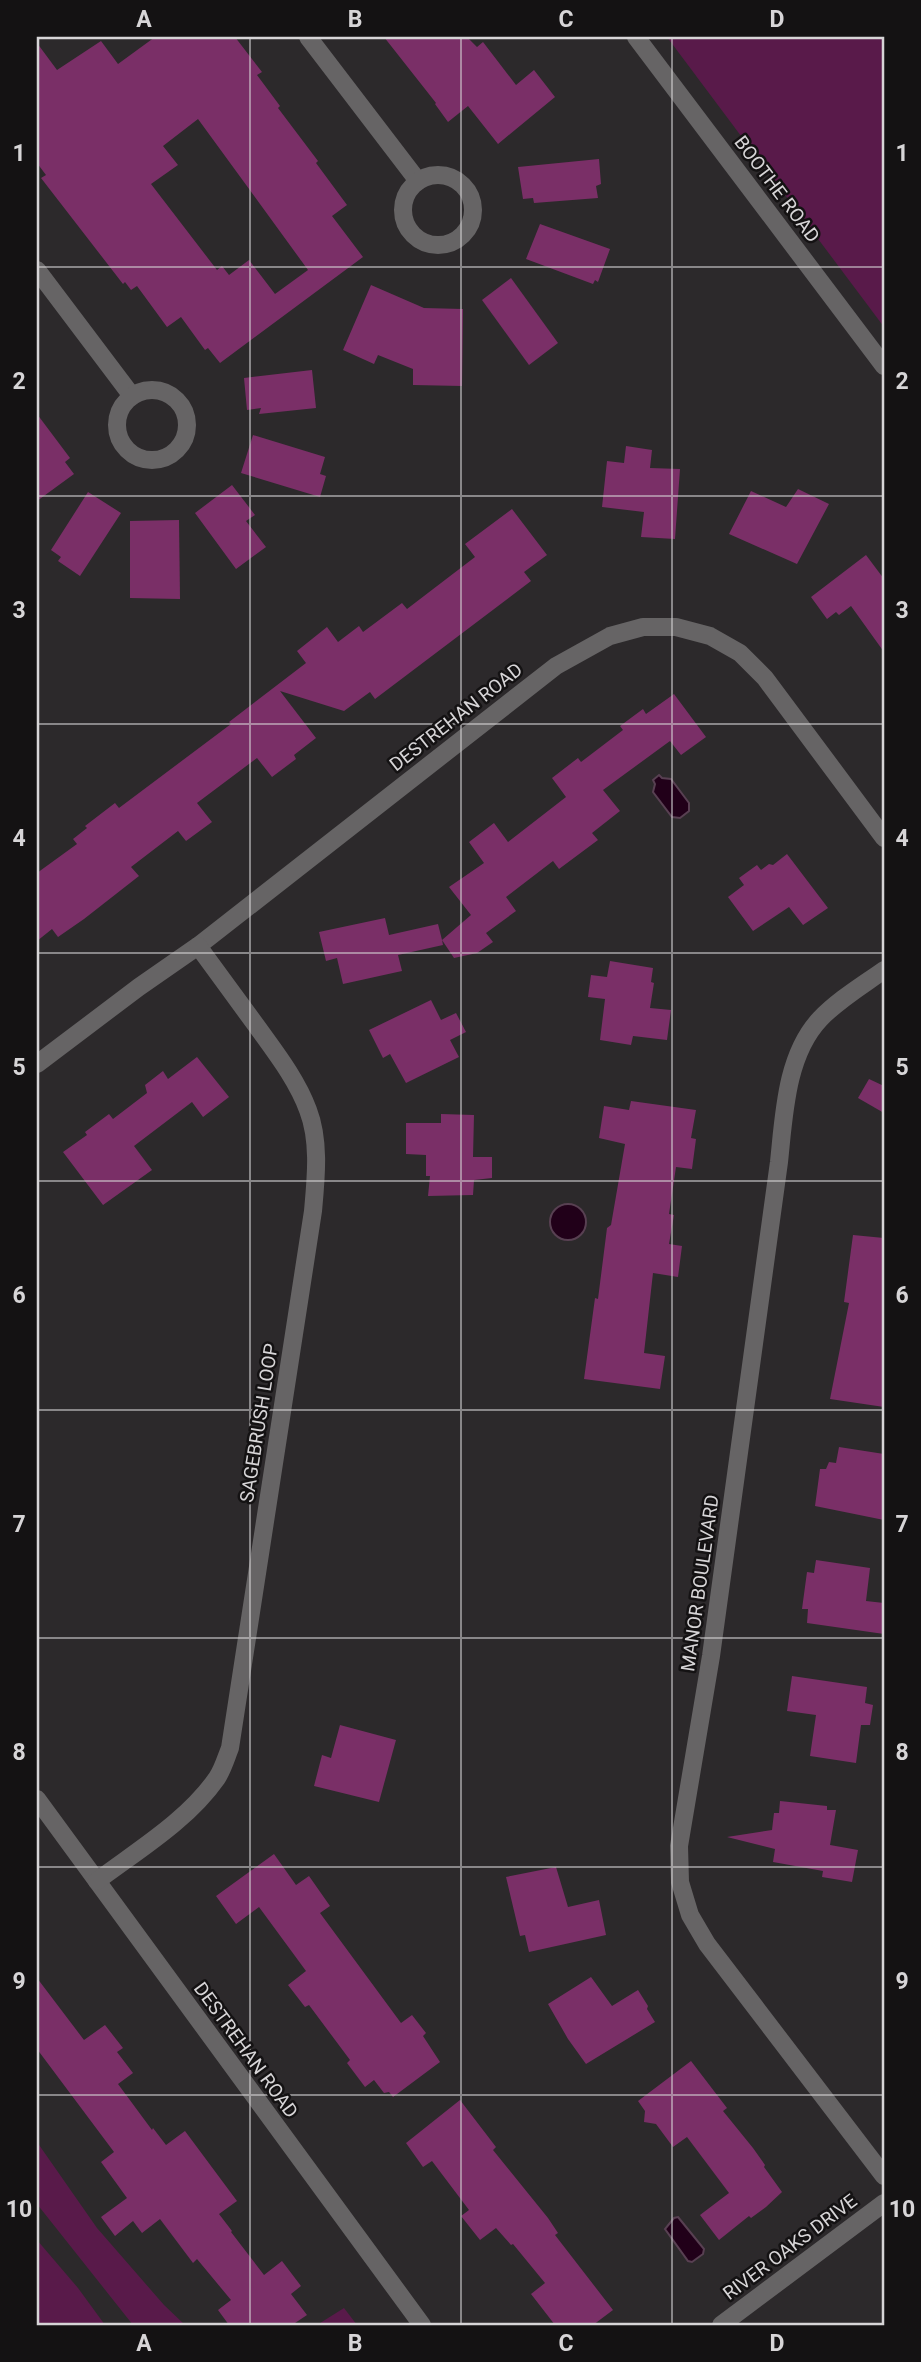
<svg xmlns="http://www.w3.org/2000/svg" width="921" height="2362" font-family="Roboto,sans-serif">
<style>
.green{fill:#591a4a}
.water{fill:#210019;stroke:#584052;stroke-width:2}
.building{fill:#7a2f67;fill-rule:evenodd}
.lines{fill:none;stroke-linecap:round;stroke-linejoin:round}
.minor{stroke:#666465;stroke-width:18}
.grid{fill:none;stroke:#d7d5d7;stroke-width:2;stroke-opacity:0.55}
.labels{text-anchor:middle;dominant-baseline:central;stroke-width:5;stroke-linejoin:round;paint-order:stroke}
.street-label{font-size:19px;fill:#d7d5d7;stroke:#141213}
.neatline{fill:none;stroke:#d7d5d7;stroke-width:2.5}
.grid-label{font-size:23px;text-anchor:middle;font-weight:bold;fill:#d7d5d7}
</style>
<rect width="100%" height="100%" fill="#2c292b"/>
<g class="green">
<path d="M667,37H884V327Z"/>
<path d="M37,2142L97,2228L164,2305L185,2325H133L37,2204Z"/>
<path d="M37,2240L78,2288L105,2325H37Z"/>
<path d="M344,2308L357,2325H317Z"/>
</g>
<g class="water">
<path d="M659,775L662,778L671,779L689,803V811L680,818L672,817L653,792L655,784L653,780Z"/>
<circle cx="568" cy="1222" r="18"/>
<path d="M678,2217L704,2249L703,2254L692,2262L688,2261L665,2229L674,2218Z"/>
</g>
<g class="building">
<path d="M155,37H235L262,72L257,75L280,106L278,108L318,161L316,163L347,205L332,216L363,257L220,363L208,348L205,350L181,317L167,327L137,286L131,290L125,282L123,284L41,178L46,175L37,163V43L57,70L101,41L118,64ZM198,119L308,270L275,294L249,260L229,275L222,266L217,270L151,184L178,165L163,146Z"/>
<path d="M384,37H467L477,47L483,42L516,85L534,70L555,97L498,144L468,106L448,122L435,104L436,103Z"/>
<path d="M599,159L601,184L596,186L598,198L534,203L533,198L523,199L518,167Z"/>
<path d="M540,224L610,249L598,282L595,280L593,284L526,259Z"/>
<path d="M511,278L558,343L529,365L482,300Z"/>
<path d="M371,285L424,308L463,309L462,386L413,385V369L378,355L374,364L343,350Z"/>
<path d="M312,370L316,408L259,414L261,408L247,410L244,378Z"/>
<path d="M37,414L70,458L65,462L74,474L37,501Z"/>
<path d="M253,435L325,457L320,474L326,476L320,497L241,473Z"/>
<path d="M626,446L652,450L650,468L680,469L675,539L641,537L644,512L602,507L607,461L624,463Z"/>
<path d="M232,485L255,515L246,521L266,547L236,569L195,513Z"/>
<path d="M798,489L829,504L797,564L729,534L751,491L786,507Z"/>
<path d="M88,492L121,513L80,576L58,561L61,557L51,550Z"/>
<path d="M512,509L547,555L524,572L531,581L375,699L370,692L344,711L280,691L316,738L294,755L296,759L272,777L257,758L197,803L212,822L186,841L178,831L131,867L139,876L84,919L58,937L52,929L37,941V873L77,844L73,839L87,828L85,826L115,803L119,808L231,724L229,722L306,663L297,651L327,627L338,642L359,626L363,632L402,603L407,609L475,557L465,544Z"/>
<path d="M179,520L180,599L130,598V521Z"/>
<path d="M866,555L884,579V652L851,606L839,615L836,612L827,619L811,597Z"/>
<path d="M674,694L706,737L681,755L670,741L603,790L620,811L592,833L598,840L559,869L553,861L506,897L516,911L486,933L493,942L477,953L454,958L442,940L443,945L398,955L402,971L343,984L337,958L326,961L319,932L385,918L389,935L438,924L442,940L471,915L449,887L484,863L469,842L494,823L508,842L566,797L552,778L578,758L581,762L623,730L620,726L643,709L646,714Z"/>
<path d="M787,854L828,908L803,925L789,907L753,931L728,897L744,885L739,878L757,865L761,870L769,864L773,865Z"/>
<path d="M610,961L653,968L651,982L654,983L650,1008L671,1010L667,1040L633,1036L631,1045L600,1040L605,999L588,997L591,975L607,977Z"/>
<path d="M431,1000L441,1020L456,1013L466,1032L450,1040L459,1057L406,1083L390,1054L383,1058L369,1030Z"/>
<path d="M197,1057L229,1097L203,1117L192,1102L134,1146L152,1170L103,1205L63,1152L87,1135L85,1132L109,1114L113,1119L147,1093L145,1085L163,1071L168,1079Z"/>
<path d="M869,1079L884,1086V1113L858,1098Z"/>
<path d="M631,1101L696,1110L691,1138L696,1139L692,1169L676,1167L669,1214L674,1215L669,1244L682,1246L678,1277L653,1273L644,1353L665,1356L660,1389L584,1379L595,1298L598,1299L607,1228L611,1225L625,1144L599,1138L604,1106L629,1110Z"/>
<path d="M441,1114L474,1115L473,1157H492V1178L474,1180L473,1195L428,1196L430,1176H426V1155L406,1154V1123H441Z"/>
<path d="M853,1235L884,1238V1407L830,1399L849,1303L844,1302Z"/>
<path d="M839,1447L884,1454V1520L815,1506L820,1469H826L829,1462L836,1463Z"/>
<path d="M816,1560L870,1568L866,1601L884,1603V1634L807,1623L808,1609H802L807,1572L814,1573Z"/>
<path d="M792,1676L867,1687L865,1703L873,1705L870,1725H861L856,1763L810,1756L816,1715L787,1711Z"/>
<path d="M340,1725L396,1740L379,1802L314,1786L322,1755L331,1758Z"/>
<path d="M780,1801L827,1806V1810H836L830,1845L858,1850L852,1882L822,1877L823,1871L773,1862L775,1849L727,1837L772,1830L774,1813H779Z"/>
<path d="M274,1854L296,1885L309,1876L330,1906L320,1913L401,2023L412,2015L426,2033L423,2036L440,2062L393,2097L389,2092L384,2093L374,2080L365,2087L347,2063L350,2060L309,2005L305,2007L288,1985L306,1971L259,1907L236,1924L216,1896Z"/>
<path d="M556,1867L568,1907L599,1900L606,1935L529,1952L525,1935L520,1936L506,1877Z"/>
<path d="M591,1977L612,2006L638,1990L648,2006L647,2009L655,2022L586,2064L568,2039L548,2004Z"/>
<path d="M37,1978L84,2040L105,2025L123,2048L117,2052L133,2073L118,2084L152,2130L153,2128L166,2145L185,2131L237,2201L219,2214L232,2231L231,2232L264,2275L282,2261L301,2286L291,2294L307,2315L292,2325H229L218,2310L231,2300L197,2259L193,2263L160,2219L142,2233L133,2221L115,2236L101,2217L127,2198L101,2162L114,2152L37,2049Z"/>
<path d="M691,2061L727,2108L723,2111L753,2148L765,2165L764,2167L782,2192L766,2207L751,2218L749,2216L719,2240L700,2215L729,2193L687,2137L673,2147L656,2124L644,2122L645,2111L638,2101Z"/>
<path d="M460,2100L496,2147L493,2150L548,2218L558,2233L555,2235L613,2310L593,2325H555L531,2294L545,2283L513,2244L511,2245L496,2228L480,2240L461,2216L469,2210L432,2161L423,2167L406,2143Z"/>
</g>
<g class="lines">
<g class="minor">
<path d="M308,37L418,181"/>
<path d="M636,37L884,366"/>
<circle cx="438" cy="210" r="35"/>
<path d="M37,270L132,396"/>
<circle cx="152" cy="425" r="35"/>
<path d="M884,970C863,985 838,1000 820,1019C786,1055 784,1115 779,1162L711,1656L679,1846L680,1882L690,1915L707,1944L884,2176"/>
<path d="M37,1064L139,987L198,946L556,666L610,636L643,627H676L710,636L740,653L765,678L884,838"/>
<path d="M37,1799L422,2325"/>
<path d="M97,1881C138,1850 187,1821 217,1778C223,1769 226,1758 230,1748L313,1211C316,1178 320,1141 308,1110C297,1080 276,1053 258,1028C238,1001 218,973 198,946"/>
<path d="M721,2325L884,2203"/>
</g>
</g>
<path class="grid" d="M250,37V2325M461,37V2325M672,37V2325M37,267H884M37,496H884M37,724H884M37,953H884M37,1181H884M37,1410H884M37,1638H884M37,1867H884M37,2095H884"/>
<g class="labels">
<g class="street-label">
<text transform="translate(777 189) rotate(53)">BOOTHE ROAD</text>
<text transform="translate(456 717) rotate(-38)">DESTREHAN ROAD</text>
<text transform="translate(259 1423) rotate(-81)">SAGEBRUSH LOOP</text>
<text transform="translate(700 1583) rotate(-82)">MANOR BOULEVARD</text>
<text transform="translate(246 2050) rotate(54)">DESTREHAN ROAD</text>
<text transform="translate(790 2247) rotate(-37)">RIVER OAKS DRIVE</text>
</g>
</g>
<rect width="921" height="2362" fill="none" stroke="#141213" stroke-width="77"/>
<rect x="38" y="38" width="845" height="2286" class="neatline"/>
<g class="grid-label">
<text x="144" y="27">A</text>
<text x="355" y="27">B</text>
<text x="566" y="27">C</text>
<text x="777" y="27">D</text>
<text x="19" y="161">1</text>
<text x="902" y="161">1</text>
<text x="19" y="389">2</text>
<text x="902" y="389">2</text>
<text x="19" y="618">3</text>
<text x="902" y="618">3</text>
<text x="19" y="846">4</text>
<text x="902" y="846">4</text>
<text x="19" y="1075">5</text>
<text x="902" y="1075">5</text>
<text x="19" y="1303">6</text>
<text x="902" y="1303">6</text>
<text x="19" y="1532">7</text>
<text x="902" y="1532">7</text>
<text x="19" y="1760">8</text>
<text x="902" y="1760">8</text>
<text x="19" y="1989">9</text>
<text x="902" y="1989">9</text>
<text x="19" y="2217">10</text>
<text x="902" y="2217">10</text>
<text x="144" y="2351">A</text>
<text x="355" y="2351">B</text>
<text x="566" y="2351">C</text>
<text x="777" y="2351">D</text>
</g>
</svg>
